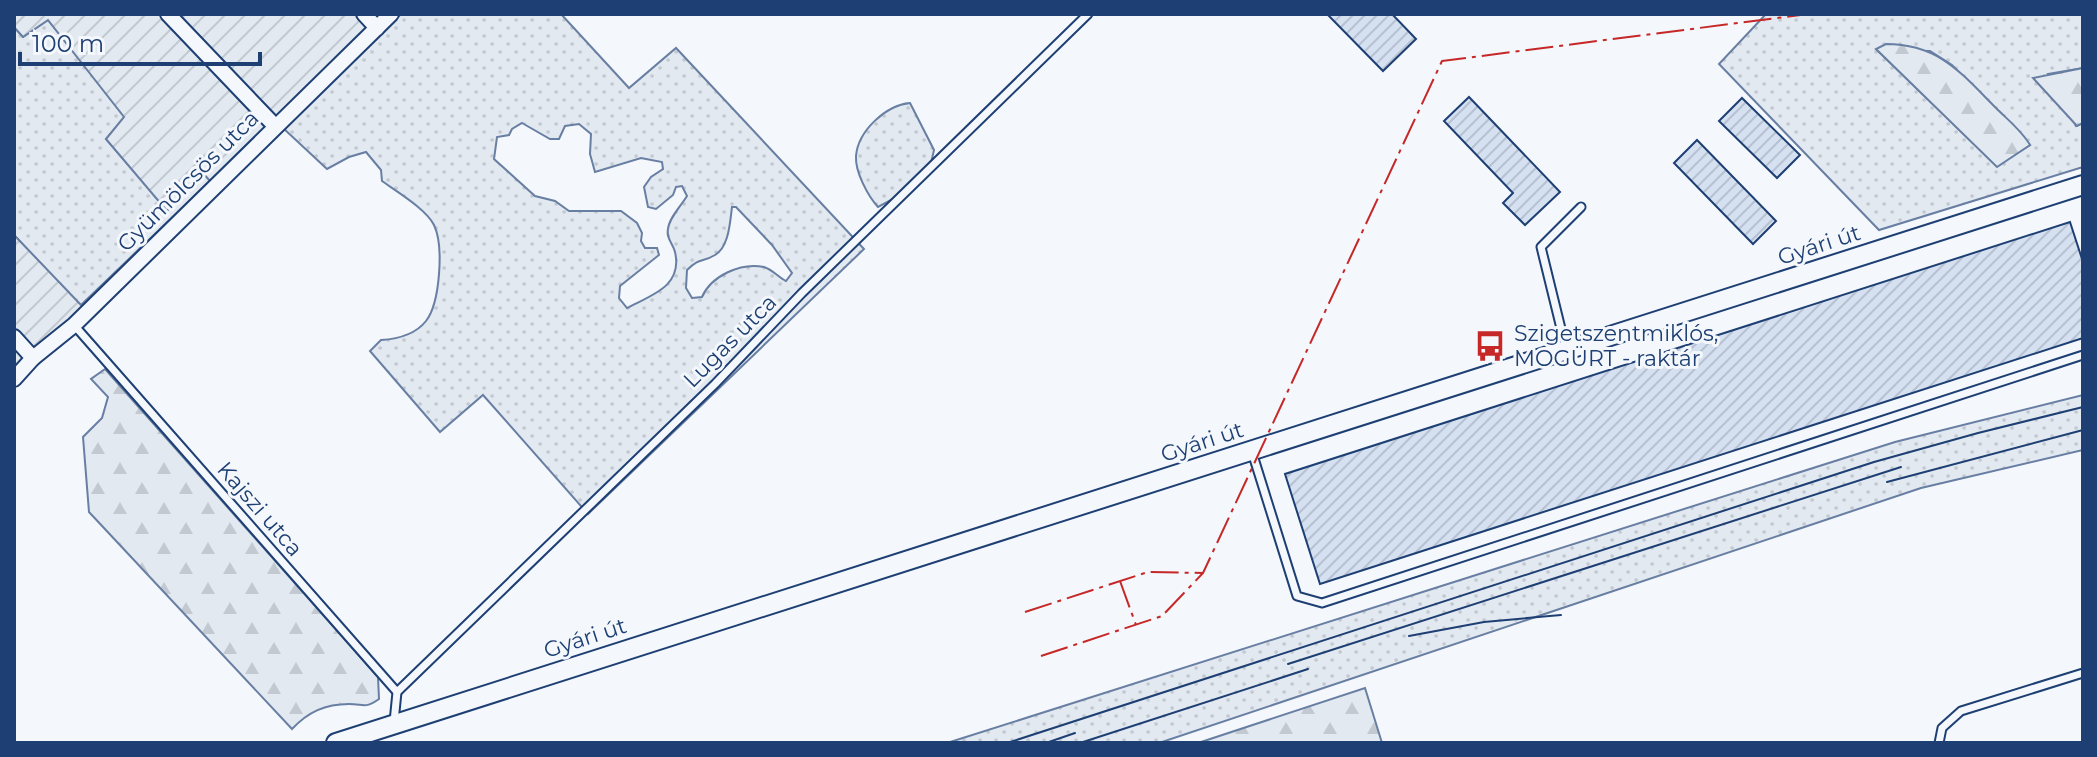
<svg xmlns="http://www.w3.org/2000/svg" width="2097" height="757" font-family="Montserrat,sans-serif">
<style>
.grass{fill:url(#grass-dots);stroke:#687fa3;stroke-width:2;fill-rule:evenodd}
.forest{fill:url(#forest-firs);stroke:#687fa3;stroke-width:2}
.garden{fill:url(#garden-furrows);stroke:#687fa3;stroke-width:2}
.building{fill:url(#building-hatch);stroke:#1d3f73;stroke-width:2}
.lines{fill:none;stroke-linecap:round;stroke-linejoin:round}
.service-casing{stroke:#1d3f73;stroke-width:11}
.minor-casing{stroke:#1d3f73;stroke-width:18}
.tertiary-casing{stroke:#1d3f73;stroke-width:22}
.service{stroke:#f4f7fb;stroke-width:7}
.minor{stroke:#f4f7fb;stroke-width:14}
.tertiary{stroke:#f4f7fb;stroke-width:18}
.tram{stroke:#1d3f73;stroke-width:2}
.power{stroke:#c62828;stroke-width:2;stroke-dasharray:28 6 4 6;stroke-linecap:butt}
.labels{text-anchor:middle;dominant-baseline:central;stroke-width:6;stroke-linejoin:round;paint-order:stroke}
.street-label{font-size:22px;fill:#1d3f73;stroke:#f4f7fb}
.poi-label{font-size:22px;fill:#1d3f73;stroke:#f4f7fb;text-anchor:start}
</style>
<defs>
<pattern id="grass-dots" width="8" height="8" patternUnits="userSpaceOnUse" patternTransform="scale(2)"><rect width="8" height="8" fill="#e3e9f0"/><path d="M2 2h.1M6 6h.1" fill="none" stroke="#c2c9d1" stroke-width="1.8" stroke-linecap="round"/></pattern>
<pattern id="forest-firs" width="22" height="20" patternUnits="userSpaceOnUse" patternTransform="scale(2)"><rect width="22" height="20" fill="#e3e9f0"/><path d="M5 1l3.5 6h-7zM16 11l3.5 6h-7z" fill="#c2c9d1"/></pattern>
<pattern id="garden-furrows" width="10" height="10" patternUnits="userSpaceOnUse" patternTransform="scale(2)"><rect width="10" height="10" fill="#e3e9f0"/><path d="M-1 1l2-2M0 10L10 0M9 11l2-2" fill="none" stroke="#c2c9d1"/></pattern>
<pattern id="building-hatch" width="6" height="6" patternUnits="userSpaceOnUse" patternTransform="scale(2)"><rect width="6" height="6" fill="#d5e0f0"/><path d="M-1 1l2-2M0 6l6-6M5 7l2-2" fill="none" stroke="#b6c1d1"/></pattern>
</defs>
<rect width="100%" height="100%" fill="#f4f7fb"/>
<g class="grass">
<path d="M401,14H561L629,88L676,48L864,249L588,514L483,395L440,432L370,351L381,340C397,339 415,335 426,321C440,303 444,246 434,225C426,209 397,192 382,181L381,170L366,152L349,157L327,169L283,128ZM522,123L550,139H559L565,126L579,124L591,134L590,154L595,172L641,158L662,162L663,169L651,177L644,187L648,207L656,209L673,195L676,187L682,186L687,196C681,206 669,218 668,229C666,239 673,243 675,252C683,286 652,295 627,308L619,298L620,286L659,255L657,248H645L641,241L642,233L637,223L621,211H569L555,201L535,196L494,159L497,137L509,135L512,129ZM732,207H736L772,245L792,273L786,281C778,277 773,270 764,267C741,262 711,276 702,297L692,298L686,288L687,270C700,257 702,263 715,255C729,247 730,222 732,207Z"/>
<path d="M1766,14H2083V68L2048,74L2076,126L2083,123V167L1879,230L1719,64ZM1877,50L1930,51L1952,65L2030,145L1997,166Z"/>
<path d="M48,20L125,117L106,139L167,210L203,172L211,181L81,306L14,235V27L23,37Z"/>
<path d="M910,103L934,150L931,163L893,199L878,207C868,196 855,172 856,156C858,131 886,105 910,103Z"/>
<path d="M2083,395V450L1921,488L1159,743H947L1895,442Z"/>
</g>
<g class="forest">
<path d="M1886,44C1939,44 1961,73 1996,108C2008,120 2022,131 2030,145L1997,167L1876,49Z"/>
<path d="M2083,68V123L2077,126L2033,78Z"/>
<path d="M105,369L378,677L379,699C365,709 364,704 349,704C325,704 308,712 292,729L89,512L83,437L102,418L108,397L91,379Z"/>
<path d="M1365,688L1382,743H1198Z"/>
</g>
<path class="garden" d="M14,14H401L14,387V235L81,305L210,181L203,173L167,211L106,139L124,117L48,20L23,37L14,27Z"/>
<g class="building">
<path d="M1327,14H1392L1416,39L1383,71Z"/>
<path d="M1469,97L1560,192L1525,225L1503,203L1513,193L1444,121Z"/>
<path d="M1742,98L1800,155L1777,178L1719,121Z"/>
<path d="M1697,140L1776,221L1753,244L1674,163Z"/>
<path d="M2070,222L2083,262V338L1320,584L1285,474Z"/>
</g>
<g class="lines">
<defs>
<g id="service">
<path d="M74,325L397,692L394,722"/>
<path d="M1566,349L1541,247L1581,207"/>
<path d="M1252,452L1297,596L1322,603L2083,355"/>
<path d="M397,692L715,384L802,293L1088,14"/>
<path d="M1939,743L1942,728L1961,711L2083,673"/>
</g>
<g id="minor">
<path d="M168,14L275,126"/>
<path d="M364,14L377,28"/>
<path d="M14,337L33,358"/>
<path d="M14,379L33,358L74,325L391,14"/>
</g>
<path id="tertiary" d="M336,743L2083,185"/>
</defs>
<use href="#service" class="service-casing"/>
<use href="#minor" class="minor-casing"/>
<use href="#tertiary" class="tertiary-casing"/>
<use href="#service" class="service"/>
<use href="#minor" class="minor"/>
<use href="#tertiary" class="tertiary"/>
<g class="tram">
<path d="M1887,482L2083,430"/>
<path d="M1409,636L1484,622L1561,615"/>
<path d="M1288,664L1901,467"/>
<path d="M1007,743L1874,462L1978,433L2083,407"/>
<path d="M1046,743L1075,733"/>
<path d="M1080,743L1308,669"/>
</g>
<g class="power">
<path d="M1120,581L1136,625"/>
<path d="M1025,612L1148,572L1203,573"/>
<path d="M1041,656L1162,616L1203,573L1442,61L1808,14"/>
</g>
</g>
<defs>
<symbol id="bus-bare" viewBox="-9 -9 18 18"><path d="M-5-6H5V4H4V6H2V4H-2V6H-4V4H-5ZM-3.5-4V0h7V-4ZM-3.5 1.2v1.5H-2V1.2ZM2 1.2v1.5H3.5V1.2Z" fill="#c62828" stroke="#f4f7fb" stroke-width="2.5" paint-order="stroke"/></symbol>
</defs>
<g fill-rule="evenodd">
<use href="#bus-bare" x="1468" y="324" width="44" height="44"/>
</g>
<g class="labels">
<g class="street-label">
<text transform="translate(188 181) rotate(-45)">Gyümölcsös utca</text>
<text transform="translate(1819 245) rotate(-18)">Gyári út</text>
<text transform="translate(730 341) rotate(-45)">Lugas utca</text>
<text transform="translate(1202 442) rotate(-18)">Gyári út</text>
<text transform="translate(260 509) rotate(49)">Kajszi utca</text>
<text transform="translate(585 638) rotate(-18)">Gyári út</text>
</g>
<g class="poi-label">
<text x="1514" y="333">Szigetszentmiklós,<tspan x="1514" dy="25">MOGÜRT - raktár</tspan></text>
</g>
</g>
<rect width="2097" height="757" fill="none" stroke="#1d3f73" stroke-width="32"/>
<path d="M20 52v12h240v-12" fill="none" stroke="#1d3f73" stroke-width="4"/>
<text x="32" y="52" font-size="24" fill="#1d3f73" stroke="#f4f7fb" stroke-width="6" paint-order="stroke">100 m</text>
</svg>
